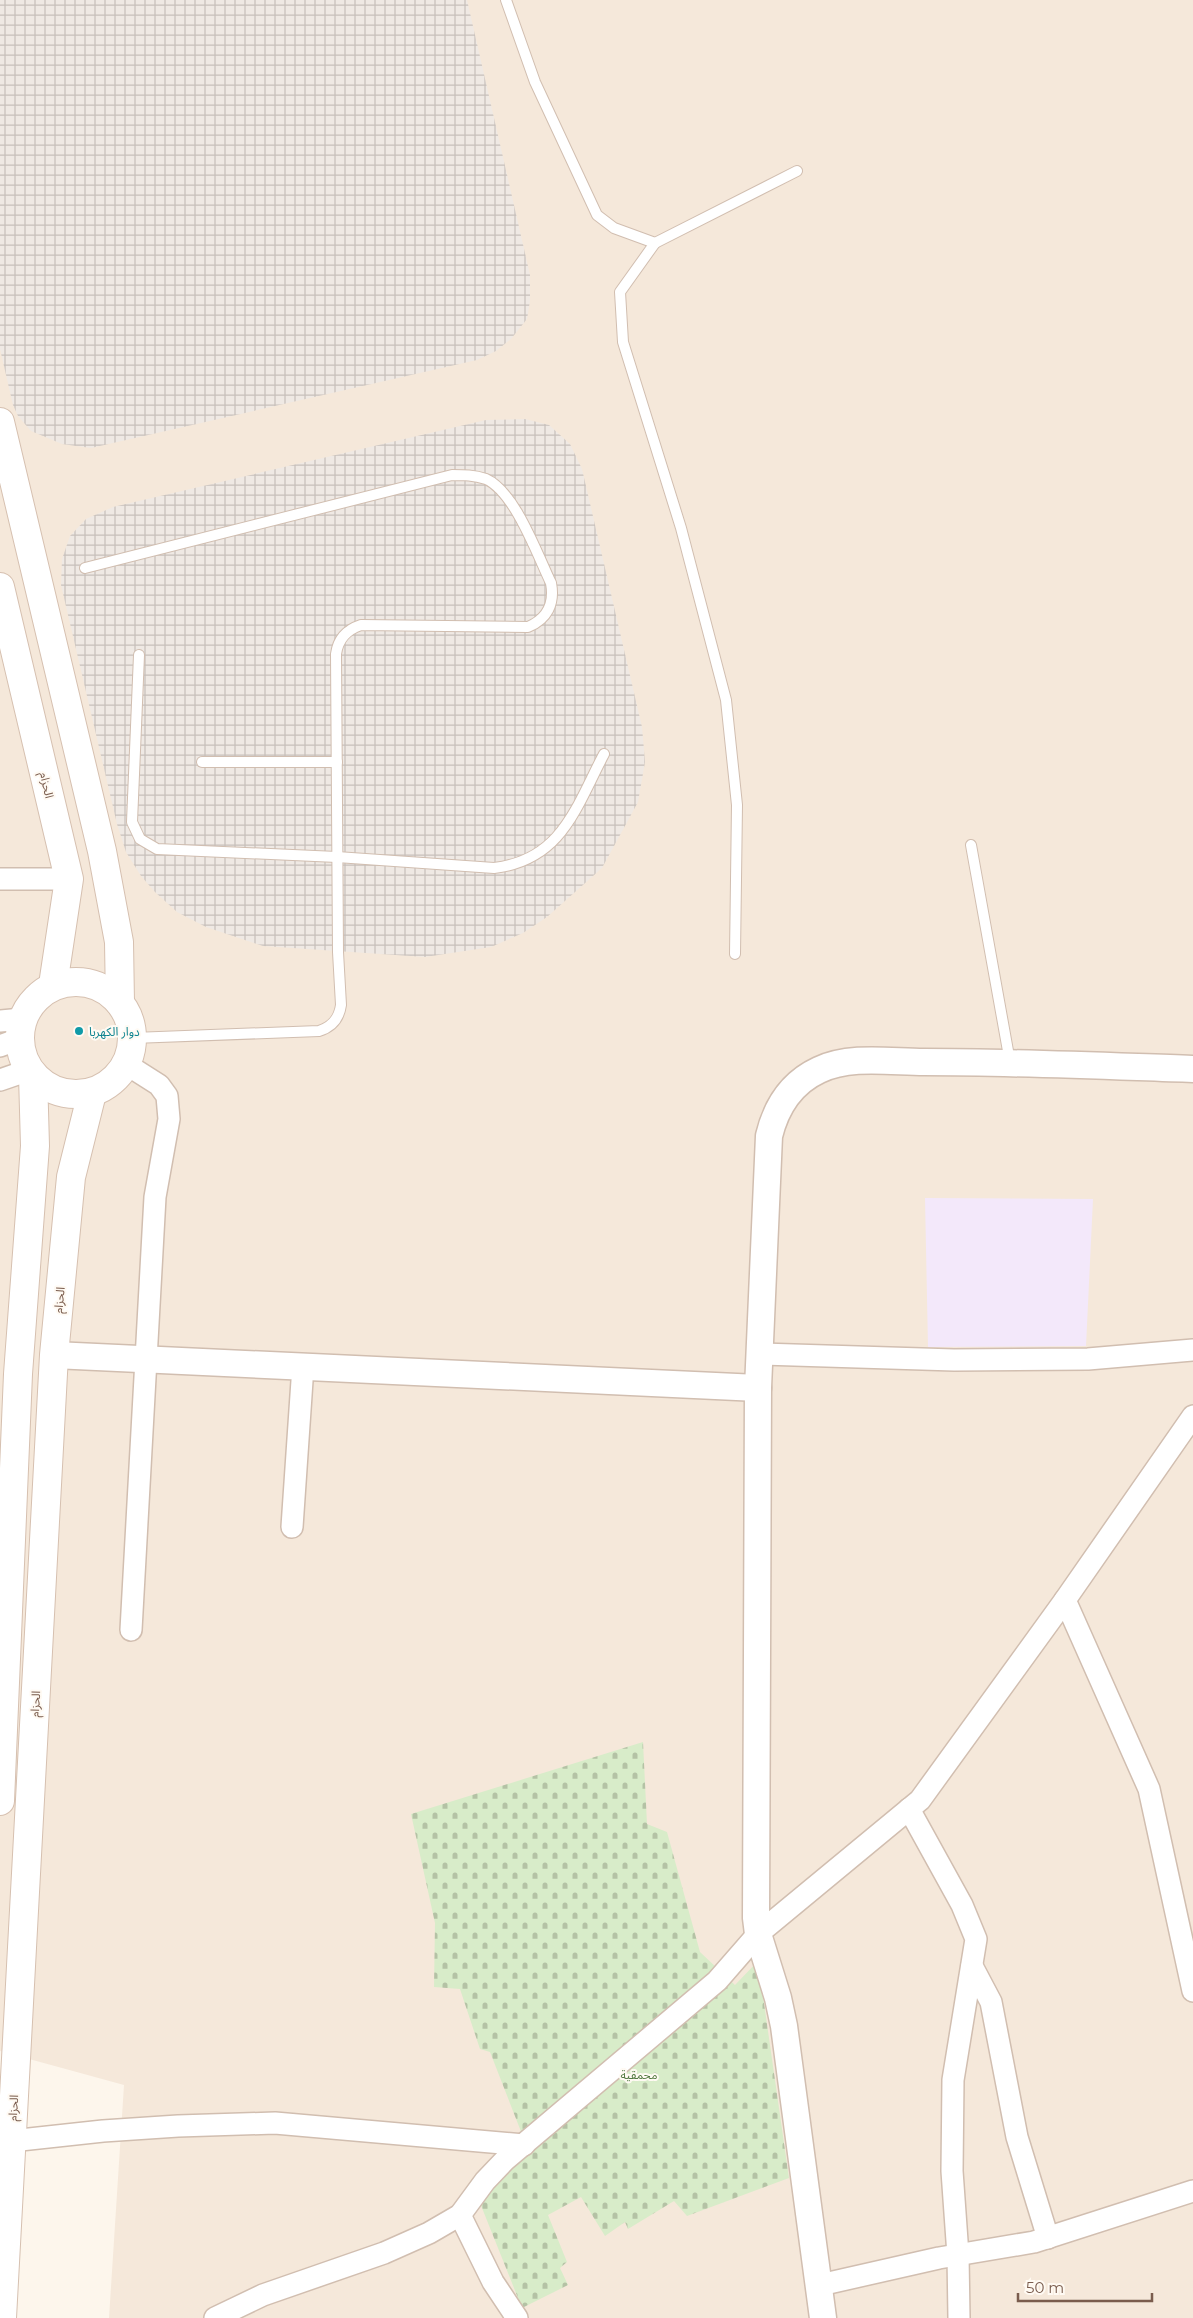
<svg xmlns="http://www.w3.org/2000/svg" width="1193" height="2318" font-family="Montserrat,'Noto Sans Arabic',sans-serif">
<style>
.residential{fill:#f5e8da}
.industrial{fill:url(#industrial-grid)}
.education{fill:#f3e8fa}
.cemetery{fill:url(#cemetery-stones)}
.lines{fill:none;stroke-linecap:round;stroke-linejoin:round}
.service-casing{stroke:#d1beb0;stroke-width:12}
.minor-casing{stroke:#d1beb0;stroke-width:24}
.tertiary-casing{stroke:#d1beb0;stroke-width:29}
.secondary-casing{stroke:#d6c0b0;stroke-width:30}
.service{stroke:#fff;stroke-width:10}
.minor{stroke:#fff;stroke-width:21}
.tertiary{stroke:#fff;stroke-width:26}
.secondary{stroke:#fff;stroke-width:28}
.culture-dot{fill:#0f9aa8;stroke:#fffaf3;stroke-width:2}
.labels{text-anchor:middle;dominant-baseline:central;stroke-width:4;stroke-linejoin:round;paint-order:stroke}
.street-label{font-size:12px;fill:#7a5c4d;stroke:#fffaf3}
.culture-label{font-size:12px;fill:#0d838f;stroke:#fffaf3;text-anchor:start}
.park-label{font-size:12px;fill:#537a41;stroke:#fffaf3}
</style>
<defs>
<pattern id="industrial-grid" width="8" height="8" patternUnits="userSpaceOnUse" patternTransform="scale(1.25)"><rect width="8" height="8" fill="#efe9e4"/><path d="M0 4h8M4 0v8" fill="none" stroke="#c7c0bb"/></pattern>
<pattern id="cemetery-stones" width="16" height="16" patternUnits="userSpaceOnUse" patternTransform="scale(1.25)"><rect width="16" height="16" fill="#d8ecc9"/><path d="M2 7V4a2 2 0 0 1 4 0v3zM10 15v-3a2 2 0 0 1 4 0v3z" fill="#b4c2a5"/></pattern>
</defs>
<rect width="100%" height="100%" fill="#fdf6ec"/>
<path class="residential" d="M0,0H1193V2318H109L124,2085L0,2051Z"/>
<g class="industrial">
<path d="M0,0H467L530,275V301L527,319L511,339L496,351L477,360L91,448L62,444L31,431L18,416L13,405L0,349Z"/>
<path d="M525,419L549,425L570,444L582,469L642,727L645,762L638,802L602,868L547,917L523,933L491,947L425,957L263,946L206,927L177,912L155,892L141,876L126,852L117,824L61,585L62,559L70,536L86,519L113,507L486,420Z"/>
</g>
<path class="education" d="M925,1198L1093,1199L1086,1346L928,1347Z"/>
<path class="cemetery" d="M643,1742L647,1824L667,1832L700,1952L735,1985L758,1961L789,2178L687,2216L674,2201L628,2229L625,2222L605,2236L581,2197L548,2215L567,2262L560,2268L568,2285L522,2308L480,2203L529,2152L490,2052L480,2049L460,1989L434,1987L435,1923L411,1814Z"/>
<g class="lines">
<defs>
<g id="service">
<path d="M506,0L535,82L597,215L614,228L655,243L797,171"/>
<path d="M655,243L620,292L623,342L681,528L726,700L737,805L735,954"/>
<path d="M85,568L452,475C464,475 474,475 486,479C515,492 537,554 551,583C555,604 547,619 528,627L361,625C346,630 338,639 336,654L338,952L341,1005C339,1019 332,1027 319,1031L133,1038"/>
<path d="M139,655L132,822L140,839L157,849L337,857L494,868C562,860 576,807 604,754"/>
<path d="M202,762H337"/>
<path d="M971,845L1010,1062"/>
</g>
<g id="minor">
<path d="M0,879H69"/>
<path d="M0,1021L22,1019"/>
<path d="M0,1046L19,1039"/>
<path d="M126,1064L159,1085L167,1096L169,1119L155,1197L131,1630"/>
<path d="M0,1080L29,1070"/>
<path d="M759,1354L954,1360L1088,1359L1193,1350"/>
<path d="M292,1527L303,1366"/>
<path d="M1065,1600L1149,1789L1193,1991"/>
<path d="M909,1809L962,1905L976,1939L953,2080L952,2171L958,2255L959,2318"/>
<path d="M972,1966L991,2002L1017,2137L1048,2238"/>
<path d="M11,2141L103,2131L178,2126L275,2123L524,2145"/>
<path d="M460,2215L493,2282L517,2318"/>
<path d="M820,2285L939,2258L1034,2242L1193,2191"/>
<path d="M215,2318L263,2295L384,2253L429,2233L460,2215L485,2181L505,2160L717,1981L758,1934L920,1800L1065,1600L1193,1416"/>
</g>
<g id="tertiary">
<path d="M54,1355L758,1388"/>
<path d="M823,2318L784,2026L778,1998L758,1934L756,1918L758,1388L769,1136C776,1107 791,1083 819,1070C850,1055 891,1062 924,1062C1014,1062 1103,1066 1193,1069"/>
</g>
<g id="secondary">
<path d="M0,422L102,851L119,942L120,1003"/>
<path d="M0,587L69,879L53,985"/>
<circle cx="76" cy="1038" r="56"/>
<path d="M0,1801L18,1374L35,1146L33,1075"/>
<path d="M2,2318L54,1355L71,1177L92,1093"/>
</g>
</defs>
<use href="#service" class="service-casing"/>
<use href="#minor" class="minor-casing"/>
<use href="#tertiary" class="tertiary-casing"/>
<use href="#secondary" class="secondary-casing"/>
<use href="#service" class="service"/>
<use href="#minor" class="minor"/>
<use href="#tertiary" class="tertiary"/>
<use href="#secondary" class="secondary"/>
</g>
<circle class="culture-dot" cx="79" cy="1031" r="5"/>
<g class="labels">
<g class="street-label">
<text transform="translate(47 785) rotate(77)">الحزام</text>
<text transform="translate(59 1300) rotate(-85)">الحزام</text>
<text transform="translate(35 1704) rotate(-87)">الحزام</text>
<text transform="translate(13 2108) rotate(-87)">الحزام</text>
</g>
<g class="culture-label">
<text x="89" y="1031">دوار الكهربا</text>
</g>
<g class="park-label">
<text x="639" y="2074">محمقية</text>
</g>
</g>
<path d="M1018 2293v8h134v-8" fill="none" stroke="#7a5c4d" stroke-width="2.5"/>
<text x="1026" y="2293" font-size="15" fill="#7a5c4d" stroke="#fffaf3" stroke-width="4" paint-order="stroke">50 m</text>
</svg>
